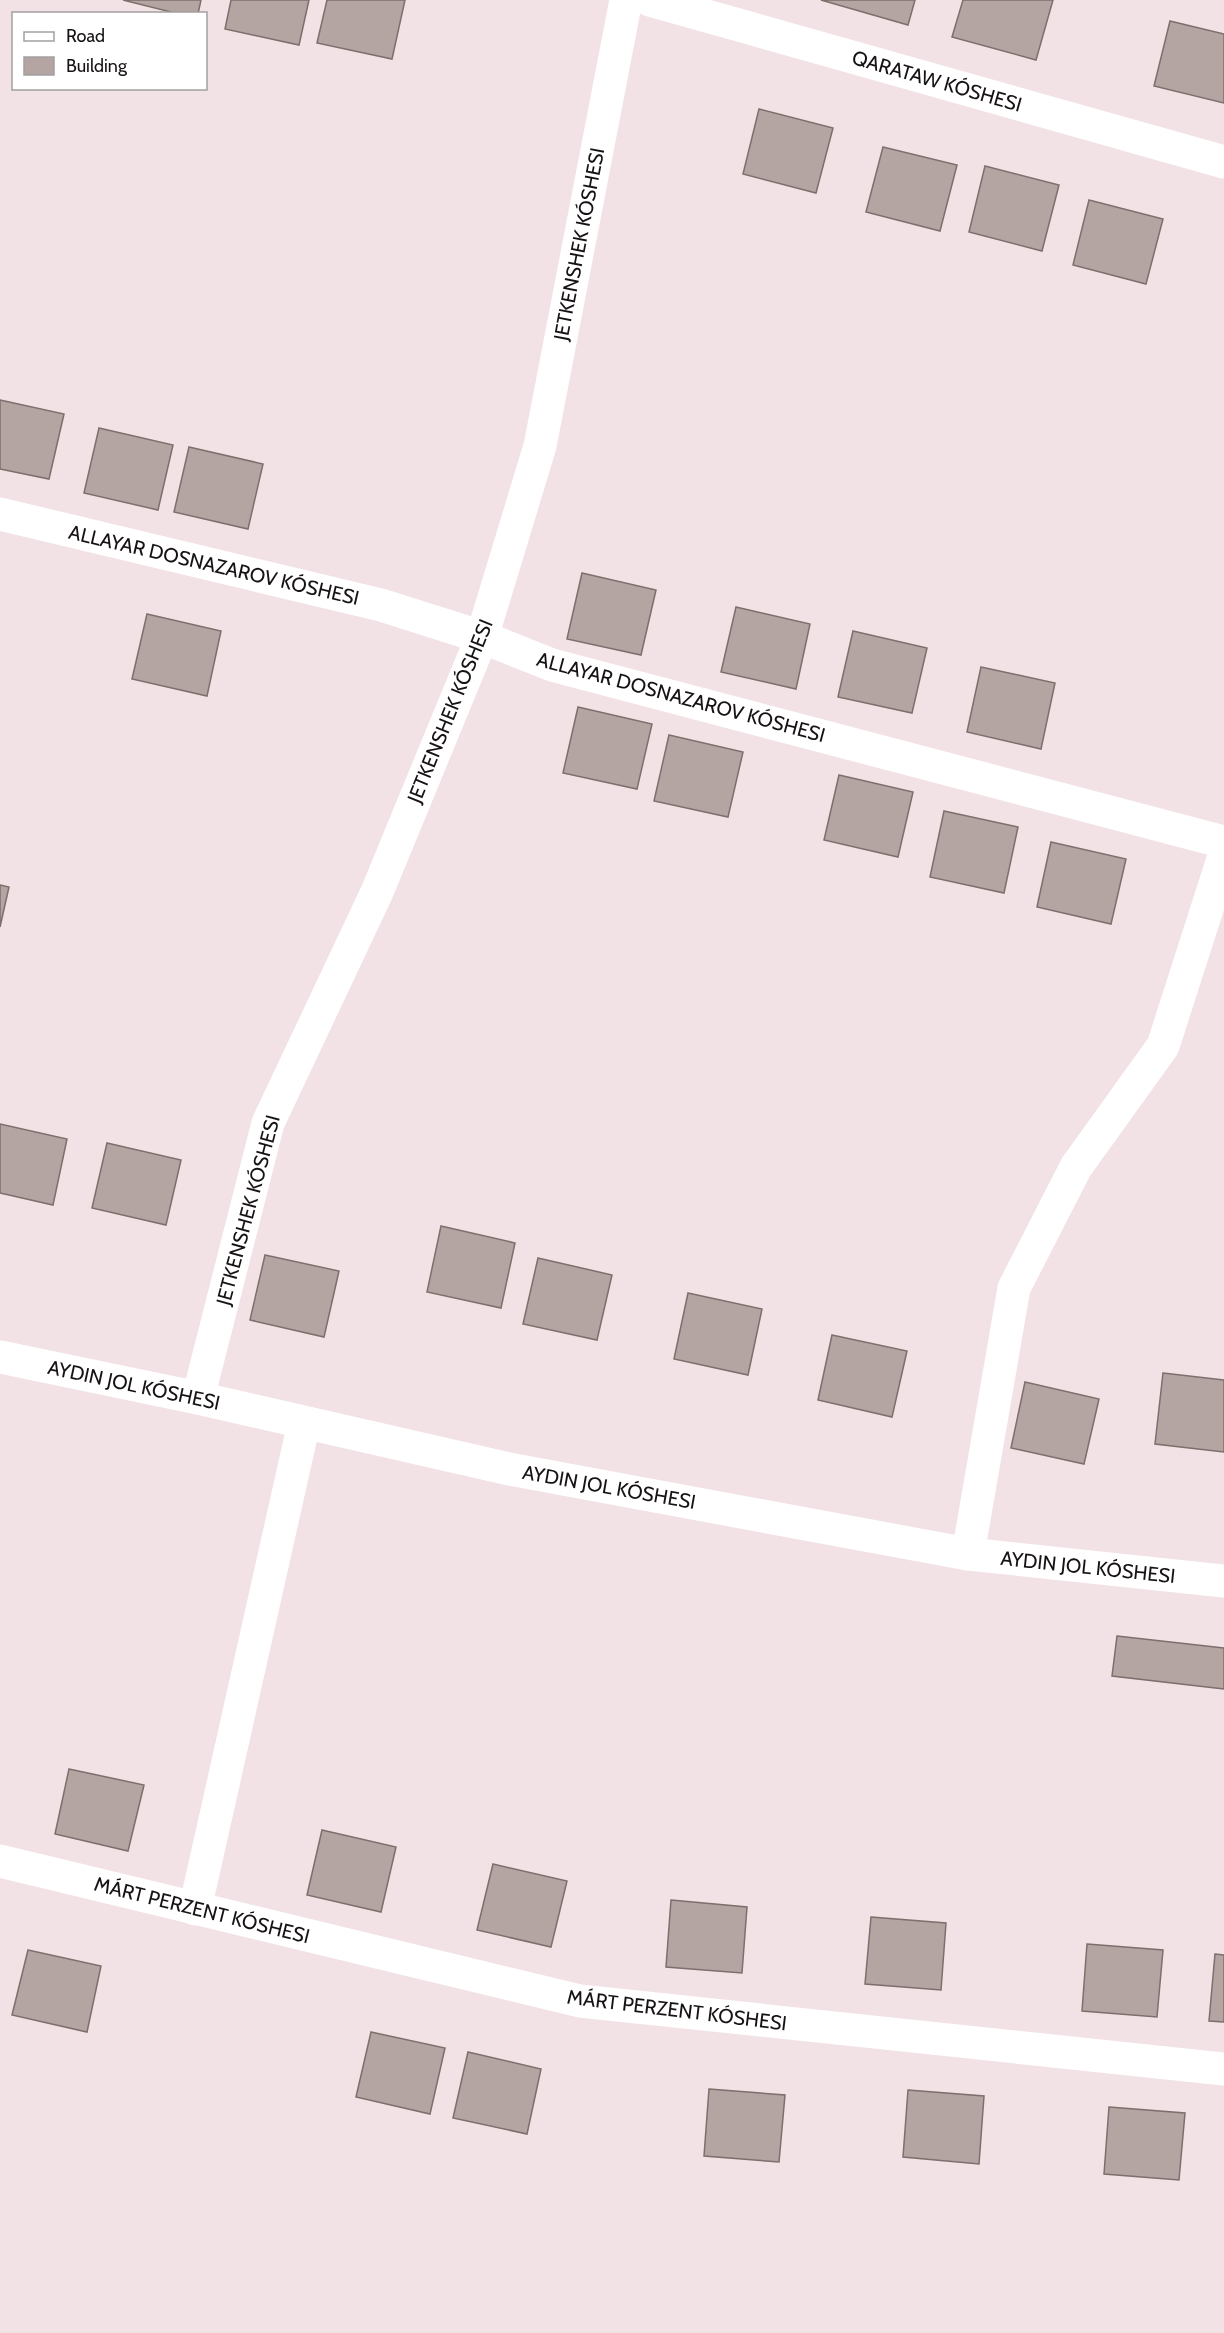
<svg xmlns="http://www.w3.org/2000/svg" width="1224" height="2333" font-family="Cabin,sans-serif">
<style>
.building{fill:#b5a5a2;stroke:#7d6f6c;stroke-width:1.5}
.lines{fill:none;stroke-linecap:round;stroke-linejoin:round}
.minor{stroke:#fff;stroke-width:33}
.tertiary{stroke:#fff;stroke-width:33}
.labels{text-anchor:middle;dominant-baseline:central;stroke-width:4.5;stroke-linejoin:round;paint-order:stroke}
.street-label{font-size:20px;fill:#171213;stroke:#fff}
</style>
<rect width="100%" height="100%" fill="#f2e1e5"/>
<g class="building">
<path d="M123,0H201L198,14H179Z"/>
<path d="M231,0H309L299,45L225,29Z"/>
<path d="M327,0H405L392,59L317,43Z"/>
<path d="M821,0H915L908,25Z"/>
<path d="M963,0H1053L1036,60L952,37Z"/>
<path d="M1170,21L1224,34V103L1154,86Z"/>
<path d="M759,109L833,128L816,193L743,174Z"/>
<path d="M883,147L957,165L940,231L866,212Z"/>
<path d="M985,166L1059,185L1042,251L969,232Z"/>
<path d="M1089,200L1163,219L1146,284L1073,265Z"/>
<path d="M0,400L64,414L49,479L0,469Z"/>
<path d="M99,428L173,445L158,510L84,493Z"/>
<path d="M189,447L263,464L248,529L174,512Z"/>
<path d="M582,573L656,590L641,655L567,639Z"/>
<path d="M736,607L810,624L796,689L721,672Z"/>
<path d="M147,614L221,631L207,696L132,679Z"/>
<path d="M853,631L927,648L912,713L838,697Z"/>
<path d="M981,667L1055,683L1041,749L967,732Z"/>
<path d="M578,707L652,724L637,789L563,773Z"/>
<path d="M669,735L743,752L728,817L654,801Z"/>
<path d="M839,775L913,792L898,857L824,840Z"/>
<path d="M944,811L1018,827L1004,893L930,877Z"/>
<path d="M1051,842L1126,859L1111,924L1037,907Z"/>
<path d="M0,885L9,887L0,927Z"/>
<path d="M0,1124L67,1139L53,1205L0,1193Z"/>
<path d="M107,1143L181,1160L166,1225L92,1208Z"/>
<path d="M441,1226L515,1243L501,1308L427,1292Z"/>
<path d="M265,1255L339,1271L324,1337L250,1320Z"/>
<path d="M538,1258L612,1275L597,1340L523,1324Z"/>
<path d="M688,1293L762,1309L748,1375L674,1359Z"/>
<path d="M832,1335L907,1351L892,1417L818,1400Z"/>
<path d="M1163,1373L1224,1380V1452L1155,1444Z"/>
<path d="M1025,1382L1099,1399L1084,1464L1011,1448Z"/>
<path d="M1117,1636L1224,1648V1689L1112,1676Z"/>
<path d="M69,1769L144,1785L128,1851L55,1834Z"/>
<path d="M322,1830L396,1847L381,1912L307,1895Z"/>
<path d="M493,1864L567,1881L551,1947L477,1930Z"/>
<path d="M671,1900L747,1907L742,1973L666,1967Z"/>
<path d="M871,1917L946,1923L941,1990L865,1984Z"/>
<path d="M1087,1944L1163,1950L1157,2017L1082,2011Z"/>
<path d="M28,1950L101,1966L87,2032L12,2015Z"/>
<path d="M1215,1954L1224,1955V2022L1209,2021Z"/>
<path d="M371,2032L445,2048L430,2114L356,2097Z"/>
<path d="M468,2052L541,2069L527,2134L453,2118Z"/>
<path d="M709,2089L785,2095L779,2162L704,2156Z"/>
<path d="M908,2090L984,2096L979,2164L903,2157Z"/>
<path d="M1109,2107L1185,2113L1179,2180L1104,2174Z"/>
</g>
<g class="lines">
<g class="minor">
<path d="M650,0L1224,162"/>
<path d="M0,514L381,605L482,637L552,665L1224,842"/>
<path d="M198,1398L268,1123L377,892L482,637L540,446L626,0"/>
<path d="M968,1554L1014,1288L1076,1167L1163,1046L1224,856"/>
<path d="M0,1861L580,2001L1224,2069"/>
<path d="M195,1909L304,1423"/>
</g>
<path class="tertiary" d="M0,1357L198,1398L509,1469L968,1554L1224,1581"/>
</g>
<g class="labels">
<g class="street-label">
<text transform="translate(937 81) rotate(16)">QARATAW KÓSHESI</text>
<text transform="translate(579 244) rotate(-79)">JETKENSHEK KÓSHESI</text>
<text transform="translate(214 565) rotate(13)">ALLAYAR DOSNAZAROV KÓSHESI</text>
<text transform="translate(681 697) rotate(15)">ALLAYAR DOSNAZAROV KÓSHESI</text>
<text transform="translate(450 711) rotate(-68)">JETKENSHEK KÓSHESI</text>
<text transform="translate(248 1210) rotate(-75)">JETKENSHEK KÓSHESI</text>
<text transform="translate(134 1385) rotate(12)">AYDIN JOL KÓSHESI</text>
<text transform="translate(609 1487) rotate(10)">AYDIN JOL KÓSHESI</text>
<text transform="translate(1088 1567) rotate(6)">AYDIN JOL KÓSHESI</text>
<text transform="translate(202 1910) rotate(14)">MÁRT PERZENT KÓSHESI</text>
<text transform="translate(677 2010) rotate(7)">MÁRT PERZENT KÓSHESI</text>
</g>
</g>
<rect x="12" y="12" width="195" height="78" fill="#ffffff" stroke="#a2a0a1" stroke-width="1.5"/>
<rect x="24" y="32" width="30" height="9" fill="#ffffff" stroke="#a2a0a1" stroke-width="1.5"/>
<text x="66" y="42" font-size="18" fill="#171213">Road</text>
<rect x="24" y="57" width="30" height="18" fill="#b5a5a2" stroke="#a2a0a1" stroke-width="1.5"/>
<text x="66" y="72" font-size="18" fill="#171213">Building</text>
</svg>
